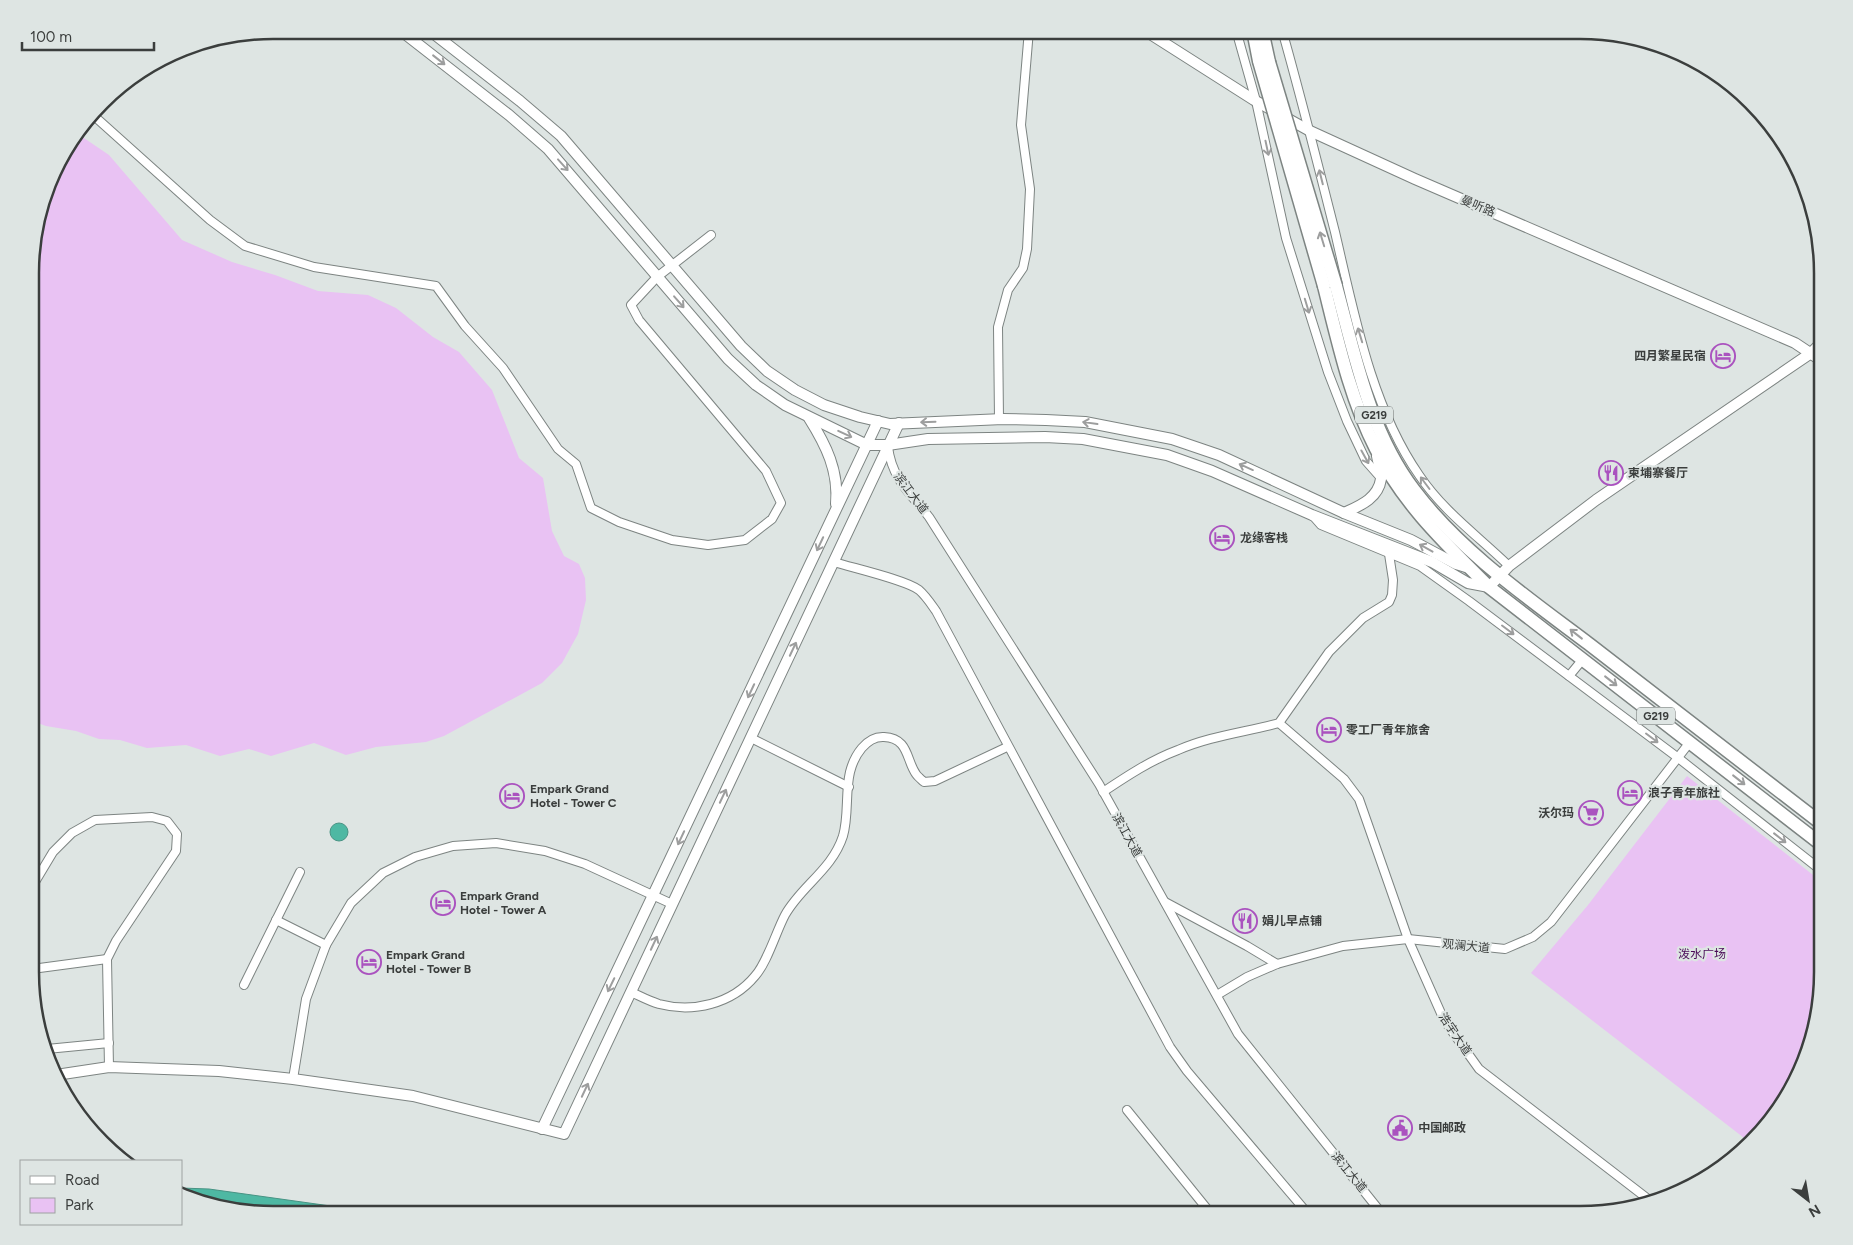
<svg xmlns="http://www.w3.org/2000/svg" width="1853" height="1245" font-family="Figtree,'Noto Sans SC',sans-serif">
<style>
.green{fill:#e9c2f3}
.water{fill:#4eb8a3;stroke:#489384}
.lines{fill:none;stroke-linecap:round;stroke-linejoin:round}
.minor-casing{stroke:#7d8482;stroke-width:10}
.tertiary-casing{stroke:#7d8482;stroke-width:12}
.trunk-casing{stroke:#7d8482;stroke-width:15}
.minor{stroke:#fff;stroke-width:8}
.tertiary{stroke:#fff;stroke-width:10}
.trunk{stroke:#fff;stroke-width:12}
.trunk-bridge-casing{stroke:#7d8482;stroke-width:15;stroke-linecap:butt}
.trunk-bridge{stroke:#fff;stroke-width:12}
.oneway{stroke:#9d9e9e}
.labels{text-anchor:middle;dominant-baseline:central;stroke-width:4.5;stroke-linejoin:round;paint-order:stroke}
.shield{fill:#dee5e3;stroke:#6c706f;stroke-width:1}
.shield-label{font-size:11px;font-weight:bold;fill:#3b3e3d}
.street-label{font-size:12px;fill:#3b3e3d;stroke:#dee5e3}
.poi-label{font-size:12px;font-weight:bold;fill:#3b3e3d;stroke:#dee5e3;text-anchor:start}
.park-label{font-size:12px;fill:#480856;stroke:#dee5e3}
.rim{fill:none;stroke:#3b3e3d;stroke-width:2.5}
</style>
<rect width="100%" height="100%" fill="#dee5e3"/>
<g class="green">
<path d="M78,134L109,155L182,240L232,262L275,275L318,291L368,295L396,308L433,337L459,352L492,390L519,458L543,478L552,531L564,556L579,564L585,578L586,600L578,634L562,663L542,683L444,736L426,742L376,747L346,755L314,743L271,756L249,749L220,756L186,745L147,748L120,740L99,739L76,731L46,726L32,721V241L55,165Z"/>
<path d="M1687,776L1822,882V988L1810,1051L1773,1120L1748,1141L1531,973L1588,905Z"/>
</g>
<g class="water">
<circle cx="339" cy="832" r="9"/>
<path d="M181,1188L209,1189L352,1209L374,1215L257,1214L194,1202L181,1195Z"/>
</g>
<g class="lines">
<defs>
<g id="minor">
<path d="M1236,30L1256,101L1286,238L1328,372L1347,421L1366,461L1381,478"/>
<path d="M1282,30C1301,97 1318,165 1335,232C1354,313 1371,406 1419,475C1443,511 1478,536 1509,566"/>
<path d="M93,115L210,220L245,246L314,267L436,286L465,326L503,368L558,449L576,464L591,508L619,522L672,540L708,545L745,540L772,519L781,503L766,471L639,320L631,305L657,277L711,235"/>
<path d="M999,419L998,327L1008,290L1023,268L1027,249L1030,189L1021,125L1029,30"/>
<path d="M888,447C892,479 910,493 929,517L1099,784L1238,1034L1383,1215"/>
<path d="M1314,517L1321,525L1420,566L1469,601L1677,757L1822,871"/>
<path d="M834,562C853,568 906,580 919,590C926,596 931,604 936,611L1170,1047L1187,1071L1309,1215"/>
<path d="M1569,676L1583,659"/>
<path d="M1279,723L1344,779L1359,799L1408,939L1444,1020L1479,1069L1648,1199"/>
<path d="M751,738L849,787"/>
<path d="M1103,792C1127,776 1151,760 1178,750C1210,736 1246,732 1279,723L1329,652L1363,618L1389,602L1392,595L1393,580L1389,554"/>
<path d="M32,887L53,852L72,833L95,820L152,817L167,821L177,834L176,851L116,941L107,959L109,1067"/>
<path d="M1165,902L1247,946L1277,964"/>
<path d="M276,920L326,945"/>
<path d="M32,969L107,959"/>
<path d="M244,985L300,872"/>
<path d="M631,992C640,996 649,1001 659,1004C693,1013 732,1004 755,976C767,963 776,932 785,915C801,886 832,870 843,836C849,815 845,793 850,772C854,756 866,736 884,737C909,738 906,760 916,774C918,777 922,780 924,782L935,781L1007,747"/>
<path d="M1217,995L1247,977L1277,964L1343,946L1408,939L1505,949L1533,937L1551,922L1690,742"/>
<path d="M47,1049L109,1043"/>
<path d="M293,1079L306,999L326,945L351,903L383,873L415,857L453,846L496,843L545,851L585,864L672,904"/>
<path d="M1127,1110L1212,1215"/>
</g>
<g id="tertiary">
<path d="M400,30L509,115L548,149L728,359L756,385L785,405L867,445H888L928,439L1045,437L1083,439L1167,455L1212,471L1312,515L1432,562L1468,583L1489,587L1509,566L1596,500L1811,353L1822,342"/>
<path d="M429,30L520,101L561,136L741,346L767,371L795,390L824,405L860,417L890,424L1003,419L1046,420L1085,422L1172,439L1219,455L1344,513L1411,540L1456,564L1469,568"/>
<path d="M1144,30L1254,100L1310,131L1415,179L1795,343L1822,361"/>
<path d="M809,418C826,445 839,471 836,504"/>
<path d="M1344,513C1359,506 1378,499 1381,479C1382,472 1378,463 1377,456"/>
<path d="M56,1075L109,1067L219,1071L293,1079L413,1096L564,1134L899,423"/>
<path d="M542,1129L878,421"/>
</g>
<g id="trunk">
<path d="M1253,30L1259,61"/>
<path d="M1262,30L1269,62"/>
<path d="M1324,286C1338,342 1350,398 1376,449C1402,503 1447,545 1489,587L1822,845"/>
<path d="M1336,286C1355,355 1369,431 1414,490C1460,551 1528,598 1589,644C1667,704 1745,764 1822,824"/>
</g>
</defs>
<use href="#minor" class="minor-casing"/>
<use href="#tertiary" class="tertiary-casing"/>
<use href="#trunk" class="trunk-casing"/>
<use href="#minor" class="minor"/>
<use href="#tertiary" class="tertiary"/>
<use href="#trunk" class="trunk"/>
<defs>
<g id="trunk-bridge">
<path d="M1259,61L1324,286"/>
<path d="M1269,62L1336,286"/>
</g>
</defs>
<use href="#trunk-bridge" class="trunk-bridge-casing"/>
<use href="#trunk-bridge" class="trunk-bridge"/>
</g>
<defs><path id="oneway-shaft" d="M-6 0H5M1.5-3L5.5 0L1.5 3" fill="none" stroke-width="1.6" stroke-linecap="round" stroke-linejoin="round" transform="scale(1.25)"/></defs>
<g class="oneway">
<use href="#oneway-shaft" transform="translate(439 60) rotate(38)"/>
<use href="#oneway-shaft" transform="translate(1267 148) rotate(78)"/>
<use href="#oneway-shaft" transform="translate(563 165) rotate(48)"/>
<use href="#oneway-shaft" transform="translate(1321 177) rotate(-104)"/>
<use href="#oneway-shaft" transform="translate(1322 239) rotate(-107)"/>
<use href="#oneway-shaft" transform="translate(679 302) rotate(49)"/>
<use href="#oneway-shaft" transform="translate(1307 306) rotate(73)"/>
<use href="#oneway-shaft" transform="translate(1360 335) rotate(-107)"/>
<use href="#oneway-shaft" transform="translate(928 422) rotate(178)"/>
<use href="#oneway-shaft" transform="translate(1090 423) rotate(-172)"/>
<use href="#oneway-shaft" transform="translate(845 434) rotate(25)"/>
<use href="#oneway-shaft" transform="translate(1365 457) rotate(61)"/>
<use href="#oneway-shaft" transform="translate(1246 467) rotate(-156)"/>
<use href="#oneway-shaft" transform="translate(1425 483) rotate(-127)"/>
<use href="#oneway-shaft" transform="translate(820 544) rotate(115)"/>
<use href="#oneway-shaft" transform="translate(1426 548) rotate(-151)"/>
<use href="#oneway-shaft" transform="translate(1508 630) rotate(37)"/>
<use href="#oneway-shaft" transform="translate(1576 634) rotate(-142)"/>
<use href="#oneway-shaft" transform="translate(793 649) rotate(-65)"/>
<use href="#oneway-shaft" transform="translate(1611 681) rotate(38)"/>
<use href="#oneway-shaft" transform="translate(751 691) rotate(115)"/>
<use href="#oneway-shaft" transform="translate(1652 738) rotate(37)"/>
<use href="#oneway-shaft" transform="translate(1739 780) rotate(38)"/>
<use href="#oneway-shaft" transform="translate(723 796) rotate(-65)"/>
<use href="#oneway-shaft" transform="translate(681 838) rotate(115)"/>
<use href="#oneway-shaft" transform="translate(1780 838) rotate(38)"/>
<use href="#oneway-shaft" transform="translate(654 943) rotate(-65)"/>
<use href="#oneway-shaft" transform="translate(611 985) rotate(116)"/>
<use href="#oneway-shaft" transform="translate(585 1090) rotate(-65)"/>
</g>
<defs>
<symbol id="hotel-ring" viewBox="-11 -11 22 22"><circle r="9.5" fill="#dee5e3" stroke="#aa52bf" stroke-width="1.5"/><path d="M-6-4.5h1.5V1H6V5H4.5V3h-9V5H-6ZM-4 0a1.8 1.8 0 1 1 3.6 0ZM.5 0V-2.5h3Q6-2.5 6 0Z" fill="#aa52bf"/></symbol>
<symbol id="restaurant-ring" viewBox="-11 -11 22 22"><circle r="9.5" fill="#dee5e3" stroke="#aa52bf" stroke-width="1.5"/><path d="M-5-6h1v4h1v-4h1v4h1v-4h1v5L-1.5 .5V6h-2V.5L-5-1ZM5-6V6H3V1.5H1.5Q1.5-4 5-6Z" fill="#aa52bf"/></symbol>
<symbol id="supermarket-ring" viewBox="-11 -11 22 22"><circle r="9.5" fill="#dee5e3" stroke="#aa52bf" stroke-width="1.5"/><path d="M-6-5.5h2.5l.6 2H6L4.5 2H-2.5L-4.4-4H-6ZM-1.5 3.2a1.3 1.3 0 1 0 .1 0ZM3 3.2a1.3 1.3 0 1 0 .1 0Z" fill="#aa52bf"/></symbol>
<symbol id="civic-ring" viewBox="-11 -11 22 22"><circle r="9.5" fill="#dee5e3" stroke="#aa52bf" stroke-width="1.5"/><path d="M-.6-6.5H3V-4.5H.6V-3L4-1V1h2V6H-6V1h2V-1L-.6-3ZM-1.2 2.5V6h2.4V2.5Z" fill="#aa52bf"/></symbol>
</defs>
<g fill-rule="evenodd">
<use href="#hotel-ring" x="1709" y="342" width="28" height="28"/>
<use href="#restaurant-ring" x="1597" y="459" width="28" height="28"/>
<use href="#hotel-ring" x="1208" y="524" width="28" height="28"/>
<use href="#hotel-ring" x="1315" y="716" width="28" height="28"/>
<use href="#hotel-ring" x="1616" y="779" width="28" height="28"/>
<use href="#hotel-ring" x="498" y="782" width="28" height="28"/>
<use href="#supermarket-ring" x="1577" y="799" width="28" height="28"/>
<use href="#hotel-ring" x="429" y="889" width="28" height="28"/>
<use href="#restaurant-ring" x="1231" y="907" width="28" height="28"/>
<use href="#hotel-ring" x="355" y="948" width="28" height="28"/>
<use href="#civic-ring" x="1386" y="1114" width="28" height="28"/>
</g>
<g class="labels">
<g class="shield">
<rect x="1355" y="406.5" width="38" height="17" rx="4"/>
<rect x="1637" y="707.5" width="38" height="17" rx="4"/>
</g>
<g class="shield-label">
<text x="1374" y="415">G219</text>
<text x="1656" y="716">G219</text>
</g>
<g class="street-label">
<text transform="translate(1478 206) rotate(23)">曼听路</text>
<text transform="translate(911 493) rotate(53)">滨江大道</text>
<text transform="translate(1127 835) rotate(61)">滨江大道</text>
<text transform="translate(1466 946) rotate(6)">观澜大道</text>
<text transform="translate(1455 1034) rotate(56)">浩宇大道</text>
<text transform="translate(1349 1172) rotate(51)">滨江大道</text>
</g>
<g class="poi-label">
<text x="1706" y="356" text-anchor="end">四月繁星民宿</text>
<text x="1628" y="473">柬埔寨餐厅</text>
<text x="1240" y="538">龙缘客栈</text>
<text x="1346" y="730">零工厂青年旅舍</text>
<text x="530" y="789">Empark Grand<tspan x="530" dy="14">Hotel - Tower C</tspan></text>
<text x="1648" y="793">浪子青年旅社</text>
<text x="1574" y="813" text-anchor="end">沃尔玛</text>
<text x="460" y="896">Empark Grand<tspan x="460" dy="14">Hotel - Tower A</tspan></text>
<text x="1262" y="921">娟儿早点铺</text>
<text x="386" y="955">Empark Grand<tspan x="386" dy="14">Hotel - Tower B</tspan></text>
<text x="1418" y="1128">中国邮政</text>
</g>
<g class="park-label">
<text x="1702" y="954">泼水广场</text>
</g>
</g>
<path d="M0 0H1853V1245H0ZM273 39H1580A234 234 0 0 1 1814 273V972A234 234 0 0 1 1580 1206H273A234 234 0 0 1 39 972V273A234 234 0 0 1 273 39Z" fill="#dee5e3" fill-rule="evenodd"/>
<path class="rim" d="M273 39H1580A234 234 0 0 1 1814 273V972A234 234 0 0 1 1580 1206H273A234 234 0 0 1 39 972V273A234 234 0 0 1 273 39Z"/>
<rect x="20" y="1160" width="162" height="65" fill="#dee5e3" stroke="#9da2a1"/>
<rect x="30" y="1176" width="25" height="8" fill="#ffffff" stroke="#9da2a1"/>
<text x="65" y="1185" font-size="15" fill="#3b3e3d">Road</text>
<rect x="30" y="1198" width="25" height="15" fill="#e9c2f3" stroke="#9da2a1"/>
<text x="65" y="1210" font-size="15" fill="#3b3e3d">Park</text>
<g transform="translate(1808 1200) rotate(149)" stroke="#dee5e3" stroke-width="4" paint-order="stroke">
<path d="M0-4L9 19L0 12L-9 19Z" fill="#3b3e3d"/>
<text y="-8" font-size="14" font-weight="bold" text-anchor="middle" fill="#3b3e3d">N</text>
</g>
<path d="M22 42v8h132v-8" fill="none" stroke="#3b3e3d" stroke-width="2.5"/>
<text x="30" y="42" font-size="15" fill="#3b3e3d" stroke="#dee5e3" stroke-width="4" paint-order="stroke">100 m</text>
</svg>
